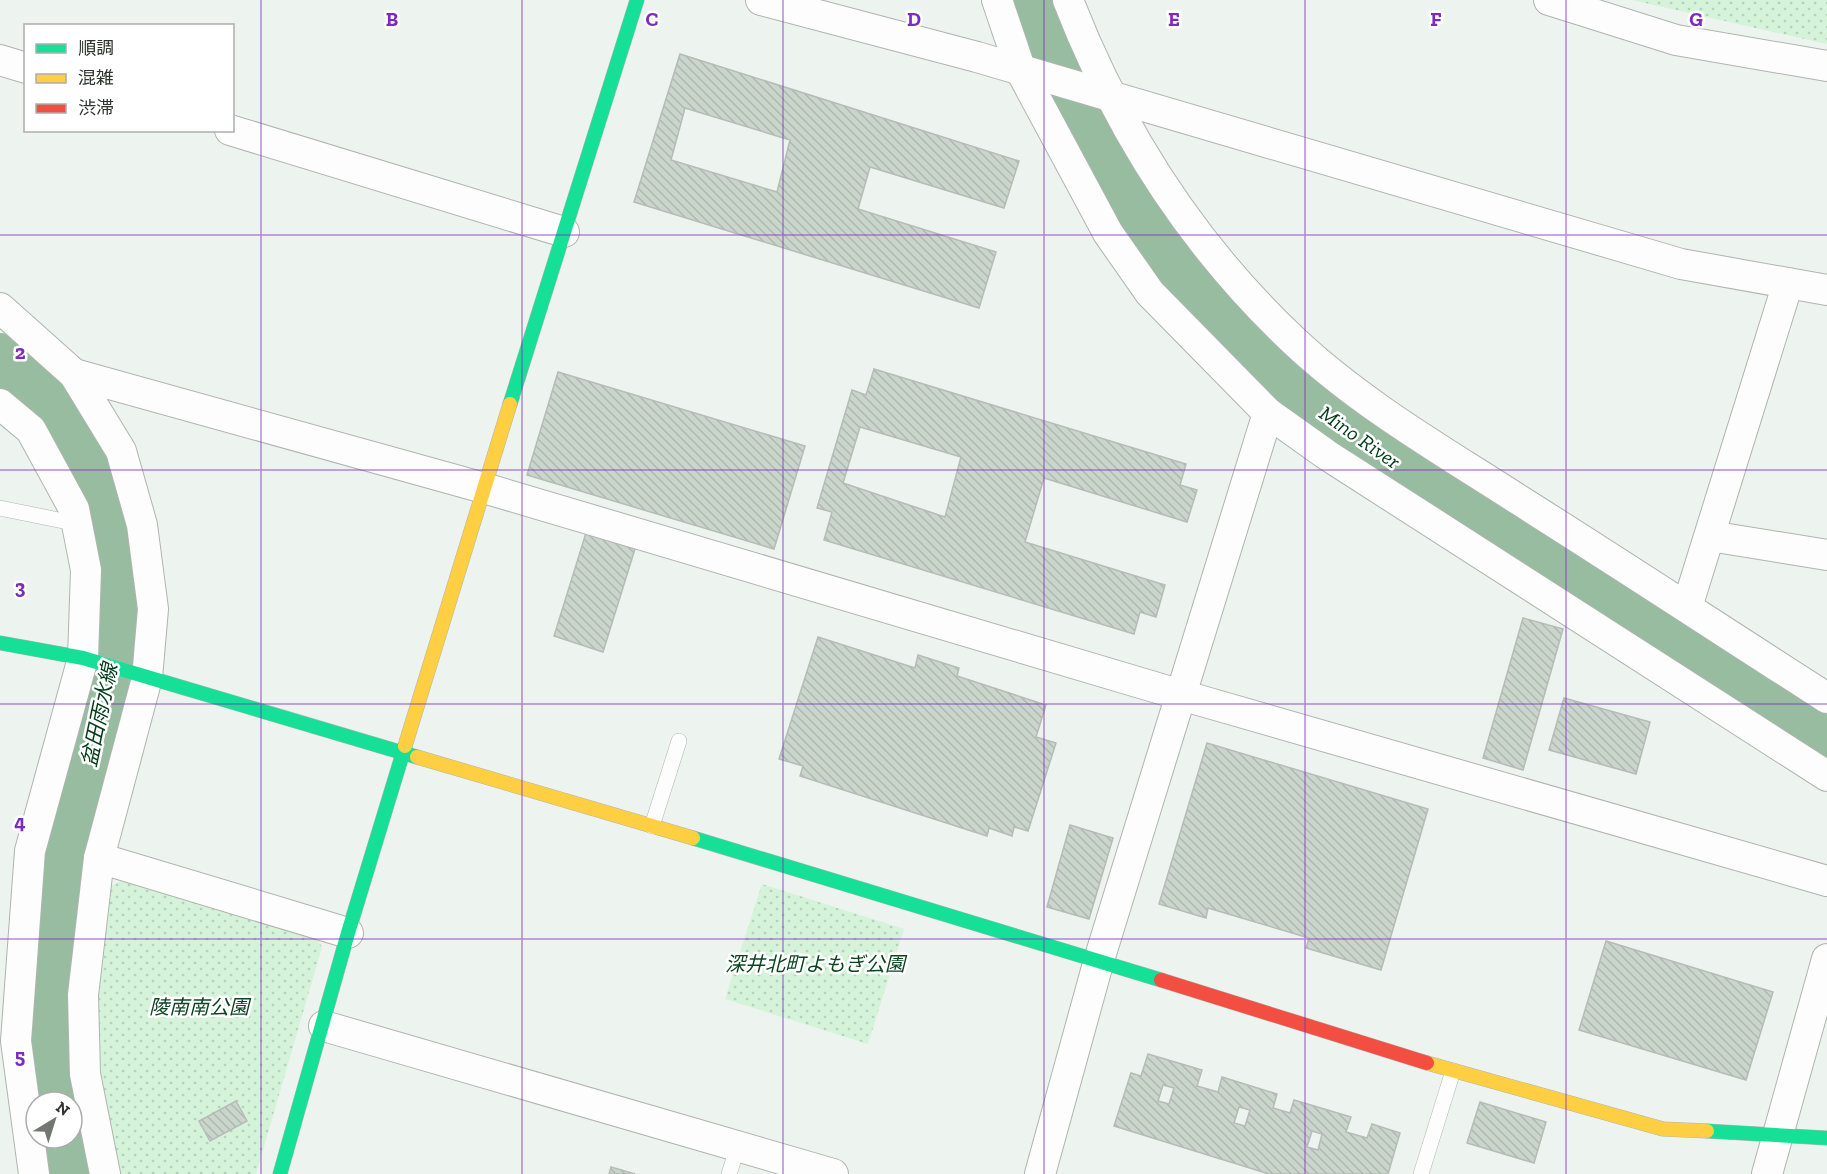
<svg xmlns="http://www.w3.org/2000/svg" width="1827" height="1174" font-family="'Zilla Slab','Noto Sans JP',serif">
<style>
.grass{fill:url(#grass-dots)}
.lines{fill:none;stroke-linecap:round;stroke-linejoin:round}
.river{stroke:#98bc9f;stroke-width:58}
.building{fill:url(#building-back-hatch);stroke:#b7bbb8;stroke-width:1.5;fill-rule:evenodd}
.lane-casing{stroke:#b0b4b0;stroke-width:16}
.street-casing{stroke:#b0b4b0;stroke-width:32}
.fast-casing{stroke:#b0b4b0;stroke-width:15}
.slow-casing{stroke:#b0b4b0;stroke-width:15}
.jam-casing{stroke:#b0b4b0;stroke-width:15}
.lane{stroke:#fcfdfc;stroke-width:15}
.street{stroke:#fcfdfc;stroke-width:30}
.fast{stroke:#16e098;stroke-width:14}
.slow{stroke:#ffcf43;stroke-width:14}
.jam{stroke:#f24e42;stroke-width:14}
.grid{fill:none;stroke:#7b2cbf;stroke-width:1.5;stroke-opacity:0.55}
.labels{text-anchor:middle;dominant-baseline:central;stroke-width:5;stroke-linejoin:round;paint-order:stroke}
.park-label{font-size:20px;font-style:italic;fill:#0b4620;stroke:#fff}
.water-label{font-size:21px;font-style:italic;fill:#003e18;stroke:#fff}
.grid-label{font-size:20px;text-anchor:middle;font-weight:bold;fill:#7b2cbf;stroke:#fff;stroke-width:5;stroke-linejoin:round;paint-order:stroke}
</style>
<defs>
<pattern id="grass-dots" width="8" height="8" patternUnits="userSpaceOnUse" patternTransform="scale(1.5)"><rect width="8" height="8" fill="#d4f3d9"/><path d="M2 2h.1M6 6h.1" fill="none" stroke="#b6d1bb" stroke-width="1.8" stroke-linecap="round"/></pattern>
<pattern id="building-back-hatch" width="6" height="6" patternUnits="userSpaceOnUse" patternTransform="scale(1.5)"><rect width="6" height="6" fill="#cad6cc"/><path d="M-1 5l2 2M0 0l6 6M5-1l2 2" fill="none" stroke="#aeb8b0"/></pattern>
</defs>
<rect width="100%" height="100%" fill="#edf3ee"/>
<g class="grass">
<path d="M1632,0H1827V44Z"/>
<path d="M125,879L315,935L322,947L256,1174H119L101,1073L97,996L111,886Z"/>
<path d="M762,884L904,929L868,1044L725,999Z"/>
</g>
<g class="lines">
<g class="river">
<path d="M1036,0L1046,34L1103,166L1165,259L1231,327L1290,384L1314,406L1369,445L1827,737"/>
<path d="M0,362L53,406L86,467L106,520L114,559L115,641L106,703L59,876L52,953L49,1056L57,1102"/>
<path d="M62,1138L68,1174"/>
</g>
</g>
<g class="building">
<path d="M680,54L1019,161L1004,208L870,167L858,209L996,252L979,308L634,202ZM685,108L790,140L777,192L671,160Z"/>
<path d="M874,369L1186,464L1180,485L1197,490L1187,522L1044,478L1025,542L1165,585L1156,617L1140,612L1134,634L824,540L832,512L817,508L852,390L866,395ZM860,427L961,457L945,517L843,483Z"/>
<path d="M558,372L805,446L774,549L527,475Z"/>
<path d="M586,533L635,549L603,652L554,636Z"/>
<path d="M1523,618L1563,629L1523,770L1483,758Z"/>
<path d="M818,637L915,668L918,655L959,668L957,676L1046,705L1036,737L1056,743L1028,831L1014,827L1012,836L989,828L987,836L800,776L803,766L779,759Z"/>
<path d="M1564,698L1650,722L1636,774L1549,750Z"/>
<path d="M1207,743L1428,809L1381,970L1306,948L1309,938L1208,908L1206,918L1159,904Z"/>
<path d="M1070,825L1113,838L1089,919L1047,907Z"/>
<path d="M1606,941L1773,992L1746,1080L1579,1030Z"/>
<path d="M1148,1054L1202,1070L1197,1086L1218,1092L1222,1077L1277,1094L1273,1108L1290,1113L1294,1100L1351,1117L1346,1132L1367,1138L1372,1124L1400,1133L1388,1174H1269L1114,1126L1131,1073L1141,1076ZM1163,1085L1174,1088L1169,1104L1158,1101ZM1239,1107L1250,1110L1245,1126L1234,1123ZM1312,1131L1322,1134L1318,1150L1307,1147Z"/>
<path d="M236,1101L247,1121L210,1141L199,1121Z"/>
<path d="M1480,1102L1546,1122L1534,1163L1467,1143Z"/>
<path d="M611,1167L635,1174H609Z"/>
</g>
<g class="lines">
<defs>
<g id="lane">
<path d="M0,508L78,524"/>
<path d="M652,826L679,741"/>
<path d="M729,1174L738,1146"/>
<path d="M1421,1174L1453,1071"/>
</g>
<g id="street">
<path d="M761,0L977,57L1681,264L1827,290"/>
<path d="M997,0L1021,71L1108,233L1150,293L1268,413L1099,960L1040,1174"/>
<path d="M1068,0C1118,129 1193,246 1294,341C1361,404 1443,451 1519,500C1622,565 1724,632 1827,698"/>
<path d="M1549,0L1676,40L1827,66"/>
<path d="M0,60L26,68"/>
<path d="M230,130L564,232"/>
<path d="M0,308L74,374L121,451L142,525L153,609L147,678L99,858L83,995L85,1074L105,1174"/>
<path d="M74,374L484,488L1181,695L1827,881"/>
<path d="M0,404L31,430L74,509L86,570L83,658L30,851L16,1041L34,1174"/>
<path d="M1268,413L1327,455L1827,776"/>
<path d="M1710,536L1827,555"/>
<path d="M1687,607L1788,283"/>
<path d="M99,858L348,933"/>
<path d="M324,1026L833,1174"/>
<path d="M1767,1174L1827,959"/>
</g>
<g id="fast">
<path d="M510,404L637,0"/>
<path d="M0,643L83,658L417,757"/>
<path d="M693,838L1161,980"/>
<path d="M1707,1131L1827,1138"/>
<path d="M280,1174L348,933L405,746"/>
</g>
<g id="slow">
<path d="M405,746L510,404"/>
<path d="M417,757L693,838"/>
<path d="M1427,1063L1663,1129L1707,1131"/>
</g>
<path id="jam" d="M1161,980L1427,1063"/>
</defs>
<use href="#lane" class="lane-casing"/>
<use href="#street" class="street-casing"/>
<use href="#fast" class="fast-casing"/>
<use href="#slow" class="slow-casing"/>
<use href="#jam" class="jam-casing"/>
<use href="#lane" class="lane"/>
<use href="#street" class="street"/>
<use href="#fast" class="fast"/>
<use href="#slow" class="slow"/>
<use href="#jam" class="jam"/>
</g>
<path class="grid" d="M261,0V1174M522,0V1174M783,0V1174M1044,0V1174M1305,0V1174M1566,0V1174M0,235H1827M0,470H1827M0,704H1827M0,939H1827"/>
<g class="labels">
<g class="park-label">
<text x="815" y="964">深井北町よもぎ公園</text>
<text x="199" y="1007">陵南南公園</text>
</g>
<g class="water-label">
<text transform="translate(1360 437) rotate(35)">Mino River</text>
<text transform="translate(99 715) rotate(-78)">盆田雨水線</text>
</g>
</g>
<g class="grid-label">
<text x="392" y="26">B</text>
<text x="652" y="26">C</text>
<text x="914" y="26">D</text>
<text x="1174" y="26">E</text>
<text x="1436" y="26">F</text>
<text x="1696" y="26">G</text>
<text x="20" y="359">2</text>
<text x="20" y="594">3</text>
<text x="20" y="829">4</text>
<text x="20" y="1063">5</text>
</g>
<rect x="24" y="24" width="210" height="108" fill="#ffffff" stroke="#acaeac" stroke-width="1.5"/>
<rect x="36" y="44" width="30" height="9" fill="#16e098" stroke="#acaeac" stroke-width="1.5"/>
<text x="78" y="54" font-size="18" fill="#303430">順調</text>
<rect x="36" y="74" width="30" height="9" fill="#ffcf43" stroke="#acaeac" stroke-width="1.5"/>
<text x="78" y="84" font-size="18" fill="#303430">混雑</text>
<rect x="36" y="104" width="30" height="9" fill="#f24e42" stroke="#acaeac" stroke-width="1.5"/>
<text x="78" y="114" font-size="18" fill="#303430">渋滞</text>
<g transform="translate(54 1120) rotate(38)"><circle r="28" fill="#ffffff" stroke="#acaeac" stroke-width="1.5"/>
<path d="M0-4.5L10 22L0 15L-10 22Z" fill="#727772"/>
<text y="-9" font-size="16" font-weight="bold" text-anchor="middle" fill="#303430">N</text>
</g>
</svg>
